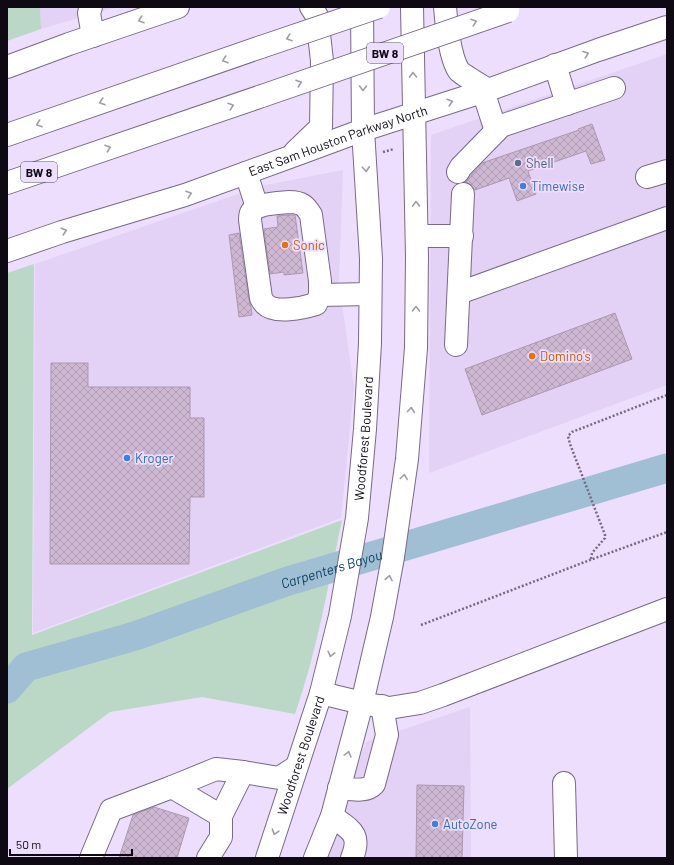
<svg xmlns="http://www.w3.org/2000/svg" width="674" height="865" font-family="Barlow,sans-serif">
<style>
.built{fill:#e3d1f6}
.green{fill:#bad8c5}
.lines{fill:none;stroke-linecap:round;stroke-linejoin:round}
.river{stroke:#a0bed4;stroke-width:29}
.building{fill:url(#building-cross-hatch);stroke:#ad97b1}
.minor-casing{stroke:#776a85;stroke-width:24}
.major-casing{stroke:#776a85;stroke-width:24}
.highway-casing{stroke:#776a85;stroke-width:24}
.path{stroke:#756b7f;stroke-width:2.5;stroke-dasharray:2 2;stroke-linecap:butt}
.minor{stroke:#fff;stroke-width:22}
.major{stroke:#fff;stroke-width:22}
.highway{stroke:#fff;stroke-width:22}
.highway-bridge-casing{stroke:#776a85;stroke-width:24;stroke-linecap:butt}
.highway-bridge{stroke:#fff;stroke-width:22}
.oneway{stroke:#9f9da1}
.service-dot{fill:#5c6f8a;stroke:#eddefd;stroke-width:1.5}
.shop-dot{fill:#3f7fe0;stroke:#eddefd;stroke-width:1.5}
.food-dot{fill:#e8710a;stroke:#eddefd;stroke-width:1.5}
.labels{text-anchor:middle;dominant-baseline:central;stroke-width:3.5;stroke-linejoin:round;paint-order:stroke}
.shield{fill:#eddefd;stroke:#514959;stroke-width:1}
.shield-label{font-size:12px;font-weight:bold;fill:#0e0913}
.street-label{font-size:13px;fill:#0e0913;stroke:#eddefd}
.service-label{font-size:13px;fill:#4e5e75;stroke:#eddefd;text-anchor:start}
.shop-label{font-size:13px;fill:#366cbe;stroke:#eddefd;text-anchor:start}
.food-label{font-size:13px;fill:#c56008;stroke:#eddefd;text-anchor:start}
.water-label{font-size:14px;font-style:italic;fill:#0e4362;stroke:#eddefd}
</style>
<defs>
<pattern id="building-cross-hatch" width="8" height="8" patternUnits="userSpaceOnUse"><rect width="8" height="8" fill="#ceb7d2"/><path d="M0 0l8 8M0 8l8-8" fill="none" stroke="#b09cb3"/></pattern>
</defs>
<rect width="100%" height="100%" fill="#eddefd"/>
<g class="built">
<path d="M40,7H116L41,29Z"/>
<path d="M667,54V385L429,473L431,135Z"/>
<path d="M343,170L339,283L354,387L341,518L33,633L35,264L261,186Z"/>
<path d="M470,707L471,858H324L330,845L366,742Z"/>
</g>
<g class="green">
<path d="M7,7H40L41,29L7,41Z"/>
<path d="M34,264L32,635L342,520C328,586 317,651 295,714L202,697L110,712L7,789V273Z"/>
</g>
<g class="lines">
<path class="river" id="s1" d="M7,689L26,667L135,636L285,582L667,468"/>
</g>
<g class="building">
<path d="M592,124L605,160L591,164L586,151L528,171L536,194L517,201L509,178L475,190L470,184L465,182L482,163L579,130L578,129Z"/>
<path d="M289,215H295L303,273L284,275V272L270,274L264,230V229L278,227L277,216Z"/>
<path d="M239,233L249,300L251,307L252,315L239,317L229,235Z"/>
<path d="M615,313L632,359L482,415L465,369Z"/>
<path d="M51,363H88V387H190V418H204V497H190L189,564H50Z"/>
<path d="M417,785L464,786L462,858H416Z"/>
<path d="M154,807L189,818L177,858H119L133,815Z"/>
</g>
<g class="lines">
<defs>
<g id="minor">
<path d="M91,7L89,13L93,36"/>
<path d="M555,65L567,104"/>
<path d="M483,91L496,131"/>
<path d="M458,172L461,167L501,126L614,88"/>
<path d="M246,173L257,207"/>
<path d="M647,177L667,171"/>
<path d="M289,202C301,202 305,205 311,215L320,281V295L316,304C303,308 275,314 265,304C263,302 262,300 261,298L250,220C250,218 250,215 251,213C255,203 280,203 289,202Z"/>
<path d="M417,236H462"/>
<path d="M459,293L667,218"/>
<path d="M320,295L370,294"/>
<path d="M456,345L463,194"/>
<path d="M362,703L389,708L420,703L443,695L667,609"/>
<path d="M564,783L566,858"/>
<path d="M172,787L221,816"/>
<path d="M339,788C350,789 366,793 374,784L387,735L382,706"/>
<path d="M332,816C350,830 362,833 352,858"/>
<path d="M91,858L111,810L172,787L216,769L243,772L279,778L296,767"/>
<path d="M208,858L221,837V816L243,772"/>
</g>
<g id="major">
<path d="M445,7C446,22 450,58 459,71C463,75 482,86 488,90"/>
<path d="M7,67L69,44L178,7"/>
<path d="M295,152L321,127L322,61L317,16L311,7"/>
<path id="s2" d="M7,251L62,232L185,195L290,157L363,130L488,90L598,50L667,27"/>
<path d="M321,693L362,703"/>
<path id="s3" d="M267,858L321,693L340,616L357,518L365,429L370,343L371,259L363,130L362,7"/>
<path d="M315,858L332,816L362,703L382,617L393,557L407,459L416,348L417,257L412,7"/>
</g>
<g id="highway">
<path d="M7,135L261,47"/>
<path d="M7,183L262,96"/>
</g>
</defs>
<use href="#minor" class="minor-casing"/>
<use href="#major" class="major-casing"/>
<use href="#highway" class="highway-casing"/>
<g class="path">
<path d="M383,152L394,149"/>
<path d="M591,559L592,553L605,538V535L570,444L568,436L572,432L667,395"/>
<path d="M421,625L590,560L667,532"/>
</g>
<use href="#minor" class="minor"/>
<use href="#major" class="major"/>
<use href="#highway" class="highway"/>
<defs>
<g id="highway-bridge">
<path d="M261,47L379,7"/>
<path d="M262,96L508,11"/>
</g>
</defs>
<use href="#highway-bridge" class="highway-bridge-casing"/>
<use href="#highway-bridge" class="highway-bridge"/>
</g>
<defs><path id="oneway-chevron" d="M-2-3.5L2.5 0L-2 3.5" fill="none" stroke-width="1.6" stroke-linecap="round" stroke-linejoin="round"/></defs>
<g class="oneway">
<use href="#oneway-chevron" transform="translate(141 20) rotate(161)"/>
<use href="#oneway-chevron" transform="translate(474 22) rotate(-19)"/>
<use href="#oneway-chevron" transform="translate(289 38) rotate(161)"/>
<use href="#oneway-chevron" transform="translate(586 54) rotate(-20)"/>
<use href="#oneway-chevron" transform="translate(225 60) rotate(161)"/>
<use href="#oneway-chevron" transform="translate(413 75) rotate(-91)"/>
<use href="#oneway-chevron" transform="translate(299 83) rotate(-19)"/>
<use href="#oneway-chevron" transform="translate(363 88) rotate(90)"/>
<use href="#oneway-chevron" transform="translate(102 102) rotate(161)"/>
<use href="#oneway-chevron" transform="translate(450 102) rotate(-18)"/>
<use href="#oneway-chevron" transform="translate(231 106) rotate(-19)"/>
<use href="#oneway-chevron" transform="translate(39 124) rotate(161)"/>
<use href="#oneway-chevron" transform="translate(108 148) rotate(-19)"/>
<use href="#oneway-chevron" transform="translate(366 169) rotate(87)"/>
<use href="#oneway-chevron" transform="translate(189 194) rotate(-19)"/>
<use href="#oneway-chevron" transform="translate(416 204) rotate(-92)"/>
<use href="#oneway-chevron" transform="translate(64 231) rotate(-17)"/>
<use href="#oneway-chevron" transform="translate(416 309) rotate(-89)"/>
<use href="#oneway-chevron" transform="translate(411 410) rotate(-85)"/>
<use href="#oneway-chevron" transform="translate(404 477) rotate(-82)"/>
<use href="#oneway-chevron" transform="translate(389 578) rotate(-79)"/>
<use href="#oneway-chevron" transform="translate(331 654) rotate(104)"/>
<use href="#oneway-chevron" transform="translate(348 754) rotate(-75)"/>
<use href="#oneway-chevron" transform="translate(275 832) rotate(108)"/>
</g>
<circle class="service-dot" cx="518" cy="163" r="4"/>
<g class="shop-dot">
<circle cx="523" cy="186" r="4"/>
<circle cx="127" cy="458" r="4"/>
<circle cx="435" cy="824" r="4"/>
</g>
<g class="food-dot">
<circle cx="285" cy="245" r="4"/>
<circle cx="532" cy="356" r="4"/>
</g>
<g class="labels">
<g class="shield">
<rect x="367" y="43" width="36" height="20" rx="3"/>
<rect x="21" y="162" width="36" height="20" rx="3"/>
</g>
<g class="shield-label">
<text x="385" y="53">BW 8</text>
<text x="39" y="172">BW 8</text>
</g>
<g class="street-label">
<text stroke="none"><textPath href="#s2" startOffset="349">East Sam Houston Parkway North</textPath></text>
<text stroke="none"><textPath href="#s3" startOffset="432">Woodforest Boulevard</textPath></text>
<text stroke="none"><textPath href="#s3" startOffset="108">Woodforest Boulevard</textPath></text>
</g>
<g class="service-label">
<text x="526" y="163">Shell</text>
</g>
<g class="shop-label">
<text x="531" y="186">Timewise</text>
<text x="135" y="458">Kroger</text>
<text x="443" y="824">AutoZone</text>
</g>
<g class="food-label">
<text x="293" y="245">Sonic</text>
<text x="540" y="356">Domino's</text>
</g>
<g class="water-label">
<text stroke="none"><textPath href="#s1" startOffset="350">Carpenters Bayou</textPath></text>
</g>
</g>
<rect width="674" height="865" fill="none" stroke="#0e0913" stroke-width="16"/>
<path d="M10 849v6h122v-6" fill="none" stroke="#0e0913" stroke-width="2"/>
<text x="16" y="849" font-size="12" fill="#0e0913" stroke="#eddefd" stroke-width="3" paint-order="stroke">50 m</text>
</svg>
